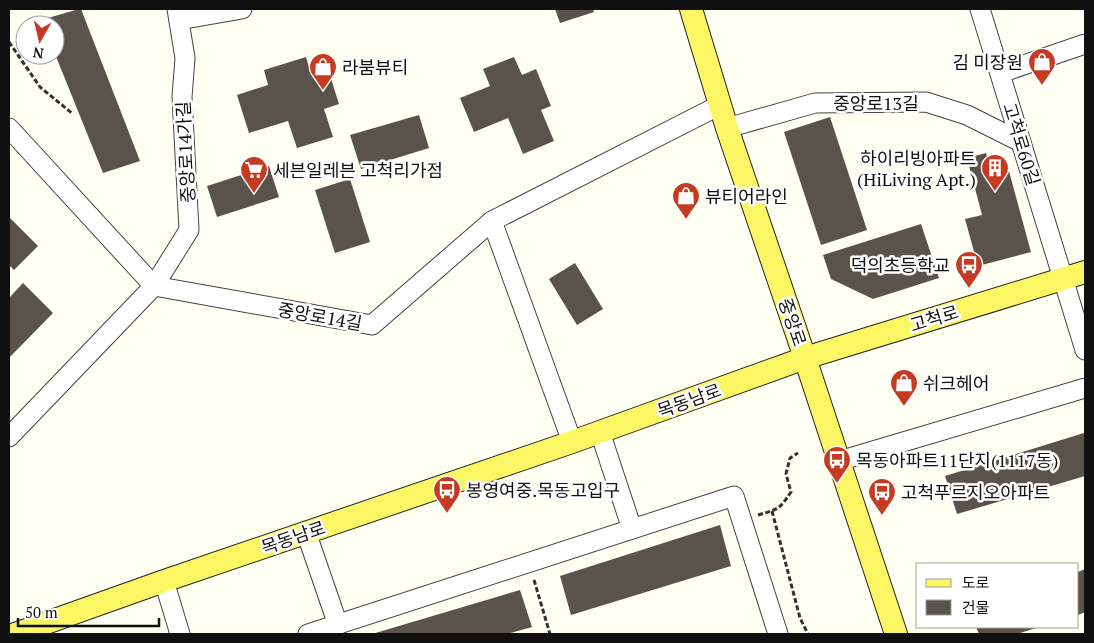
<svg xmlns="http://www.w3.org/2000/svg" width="1094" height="643" font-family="'PT Serif','Noto Sans KR',serif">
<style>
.building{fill:#59534b}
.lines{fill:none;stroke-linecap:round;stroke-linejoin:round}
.minor-casing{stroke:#434343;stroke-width:21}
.major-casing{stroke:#212121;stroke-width:24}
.path{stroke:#323232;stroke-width:3;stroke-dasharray:5 2.5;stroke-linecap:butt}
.minor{stroke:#fff;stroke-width:19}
.major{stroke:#fdf664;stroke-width:22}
.labels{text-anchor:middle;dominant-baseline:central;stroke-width:5;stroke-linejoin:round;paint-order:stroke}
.poi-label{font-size:18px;fill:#101010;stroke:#fff;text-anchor:start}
.street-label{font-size:18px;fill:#101010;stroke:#fff}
</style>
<rect width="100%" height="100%" fill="#fffff2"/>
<g class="building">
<path d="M79,9H81L140,161L103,173L55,54V25H43L41,20Z"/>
<path d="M555,9H593L594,12L560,23Z"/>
<path d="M306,57L310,71L327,66L339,104L324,109L333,137L297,148L288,121L249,133L237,95L268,85L264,70Z"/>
<path d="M514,57L522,75L536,69L551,106L541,110L554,141L523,154L508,118L474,132L460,98L490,86L483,69Z"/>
<path d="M419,115L429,148L361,169L350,135Z"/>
<path d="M830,117L867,230L821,245L784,132Z"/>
<path d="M986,153L990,169L1007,164L1031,252L978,266L965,219L982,215L967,158Z"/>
<path d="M269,166L279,197L217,217L207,186Z"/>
<path d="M350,179L370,242L335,253L315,190Z"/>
<path d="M9,217L38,246L14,270L9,265Z"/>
<path d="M921,224L939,278L873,299L831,279L823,255Z"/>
<path d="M575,263L603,309L577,325L549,279Z"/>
<path d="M23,283L53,313L9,358V298Z"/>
<path d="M1084,433L1085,436V476L957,514L945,476Z"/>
<path d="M720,525L731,566L571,615L560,576Z"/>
<path d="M1085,569V612L1078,615V572Z"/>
<path d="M520,590L532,627L507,634H372Z"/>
<path d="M976,627H1039L1017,634H979Z"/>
</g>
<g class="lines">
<defs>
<g id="minor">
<path d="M980,9L1085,350"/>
<path d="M179,20L242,9"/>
<path d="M1000,73L1085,44"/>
<path d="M9,128L154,286"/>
<path d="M727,128L815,103L926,102L967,115L1021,142"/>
<path d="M492,221L572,442"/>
<path d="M154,286L372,325L492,221L720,105"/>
<path d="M600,432L632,529"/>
<path d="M9,437L154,286L189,230L182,97L185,58L177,9"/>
<path d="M839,461L1085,388"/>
<path d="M306,532L338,625"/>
<path d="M164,581L180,634"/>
<path d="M308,634L734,496L778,634"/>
</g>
<g id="major">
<path d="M691,9L727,128L805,358L896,634"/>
<path d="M15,634L164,581L572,442L805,358L1085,272"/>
</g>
</defs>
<use href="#minor" class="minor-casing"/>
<use href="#major" class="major-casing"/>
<g class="path">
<path d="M9,42L40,87L73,114"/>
<path d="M772,511L800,618L808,634"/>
<path d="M758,515C778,509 779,510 791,492L786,474L790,458L798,453"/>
<path d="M534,580L550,634"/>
</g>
<use href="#minor" class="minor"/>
<use href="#major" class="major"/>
</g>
<defs>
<symbol id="shop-pin" viewBox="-11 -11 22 30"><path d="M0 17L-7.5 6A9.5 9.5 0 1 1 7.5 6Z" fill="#c63a21" stroke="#fff"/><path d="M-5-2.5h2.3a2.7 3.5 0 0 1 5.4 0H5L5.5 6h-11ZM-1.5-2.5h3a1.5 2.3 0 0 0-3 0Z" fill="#fff"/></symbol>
<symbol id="building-pin" viewBox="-11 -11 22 30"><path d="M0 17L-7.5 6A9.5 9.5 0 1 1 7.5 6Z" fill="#c63a21" stroke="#fff"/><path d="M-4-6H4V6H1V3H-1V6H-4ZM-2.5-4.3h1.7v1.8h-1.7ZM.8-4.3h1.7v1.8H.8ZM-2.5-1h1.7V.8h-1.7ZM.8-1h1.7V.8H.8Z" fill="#fff"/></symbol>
<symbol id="supermarket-pin" viewBox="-11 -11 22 30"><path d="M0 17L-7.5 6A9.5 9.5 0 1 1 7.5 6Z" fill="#c63a21" stroke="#fff"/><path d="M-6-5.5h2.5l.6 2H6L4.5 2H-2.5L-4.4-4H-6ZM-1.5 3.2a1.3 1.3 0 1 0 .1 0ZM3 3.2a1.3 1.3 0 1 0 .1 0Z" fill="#fff"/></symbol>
<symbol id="bus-pin" viewBox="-11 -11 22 30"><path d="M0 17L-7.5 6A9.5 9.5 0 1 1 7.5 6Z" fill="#c63a21" stroke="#fff"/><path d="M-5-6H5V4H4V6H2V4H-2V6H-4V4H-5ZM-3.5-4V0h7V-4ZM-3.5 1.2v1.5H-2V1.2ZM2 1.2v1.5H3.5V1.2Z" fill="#fff"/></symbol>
</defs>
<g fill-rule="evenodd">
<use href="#shop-pin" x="1026" y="46" width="32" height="43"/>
<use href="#shop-pin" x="307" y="51" width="32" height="43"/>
<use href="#building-pin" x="979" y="152" width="32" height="43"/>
<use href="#supermarket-pin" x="238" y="154" width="32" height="43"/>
<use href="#shop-pin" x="670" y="180" width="32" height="43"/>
<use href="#bus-pin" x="953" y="249" width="32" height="43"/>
<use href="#shop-pin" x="888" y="367" width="32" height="43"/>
<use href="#bus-pin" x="821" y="444" width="32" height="43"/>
<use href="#bus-pin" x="431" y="474" width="32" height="43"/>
<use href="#bus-pin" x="866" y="476" width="32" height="43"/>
</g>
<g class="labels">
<g class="poi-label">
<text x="1023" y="62" text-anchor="end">김 미장원</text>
<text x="342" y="67">라붐뷰티</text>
<text x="976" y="158" text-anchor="end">하이리빙아파트<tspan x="976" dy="21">(HiLiving Apt.)</tspan></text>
<text x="273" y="170">세븐일레븐 고척리가점</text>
<text x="705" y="196">뷰티어라인</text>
<text x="950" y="265" text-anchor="end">덕의초등학교</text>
<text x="923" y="383">쉬크헤어</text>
<text x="856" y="460">목동아파트11단지(1117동)</text>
<text x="466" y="490">봉영여중.목동고입구</text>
<text x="901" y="492">고척푸르지오아파트</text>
</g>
<g class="street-label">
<text x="876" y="103">중앙로13길</text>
<text transform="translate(1022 144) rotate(73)">고척로60길</text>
<text transform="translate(185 152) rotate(-93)">중앙로14가길</text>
<text transform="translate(320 316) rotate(10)">중앙로14길</text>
<text transform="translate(934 318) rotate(-17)">고척로</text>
<text transform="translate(793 322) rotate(71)">중앙로</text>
<text transform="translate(689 400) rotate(-20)">목동남로</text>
<text transform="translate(293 537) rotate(-19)">목동남로</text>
</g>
</g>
<rect width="1094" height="643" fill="none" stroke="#101010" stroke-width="20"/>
<rect x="916" y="563" width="162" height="65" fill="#ffffff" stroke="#9f9f9f"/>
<rect x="926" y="579" width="25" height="8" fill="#fdf664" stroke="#9f9f9f"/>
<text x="962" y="588" font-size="15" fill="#101010">도로</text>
<rect x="926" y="600" width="25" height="15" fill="#59534b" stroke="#9f9f9f"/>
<text x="962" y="613" font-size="15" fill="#101010">건물</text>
<g transform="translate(40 40) rotate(188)"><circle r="24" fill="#ffffff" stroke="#9f9f9f"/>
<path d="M0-4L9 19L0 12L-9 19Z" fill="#c63a21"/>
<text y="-8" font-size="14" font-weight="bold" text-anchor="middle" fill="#101010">N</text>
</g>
<path d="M18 618v8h141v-8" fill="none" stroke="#101010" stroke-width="2.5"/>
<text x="25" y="618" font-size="15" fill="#101010" stroke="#ffffff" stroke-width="4" paint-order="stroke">50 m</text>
</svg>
